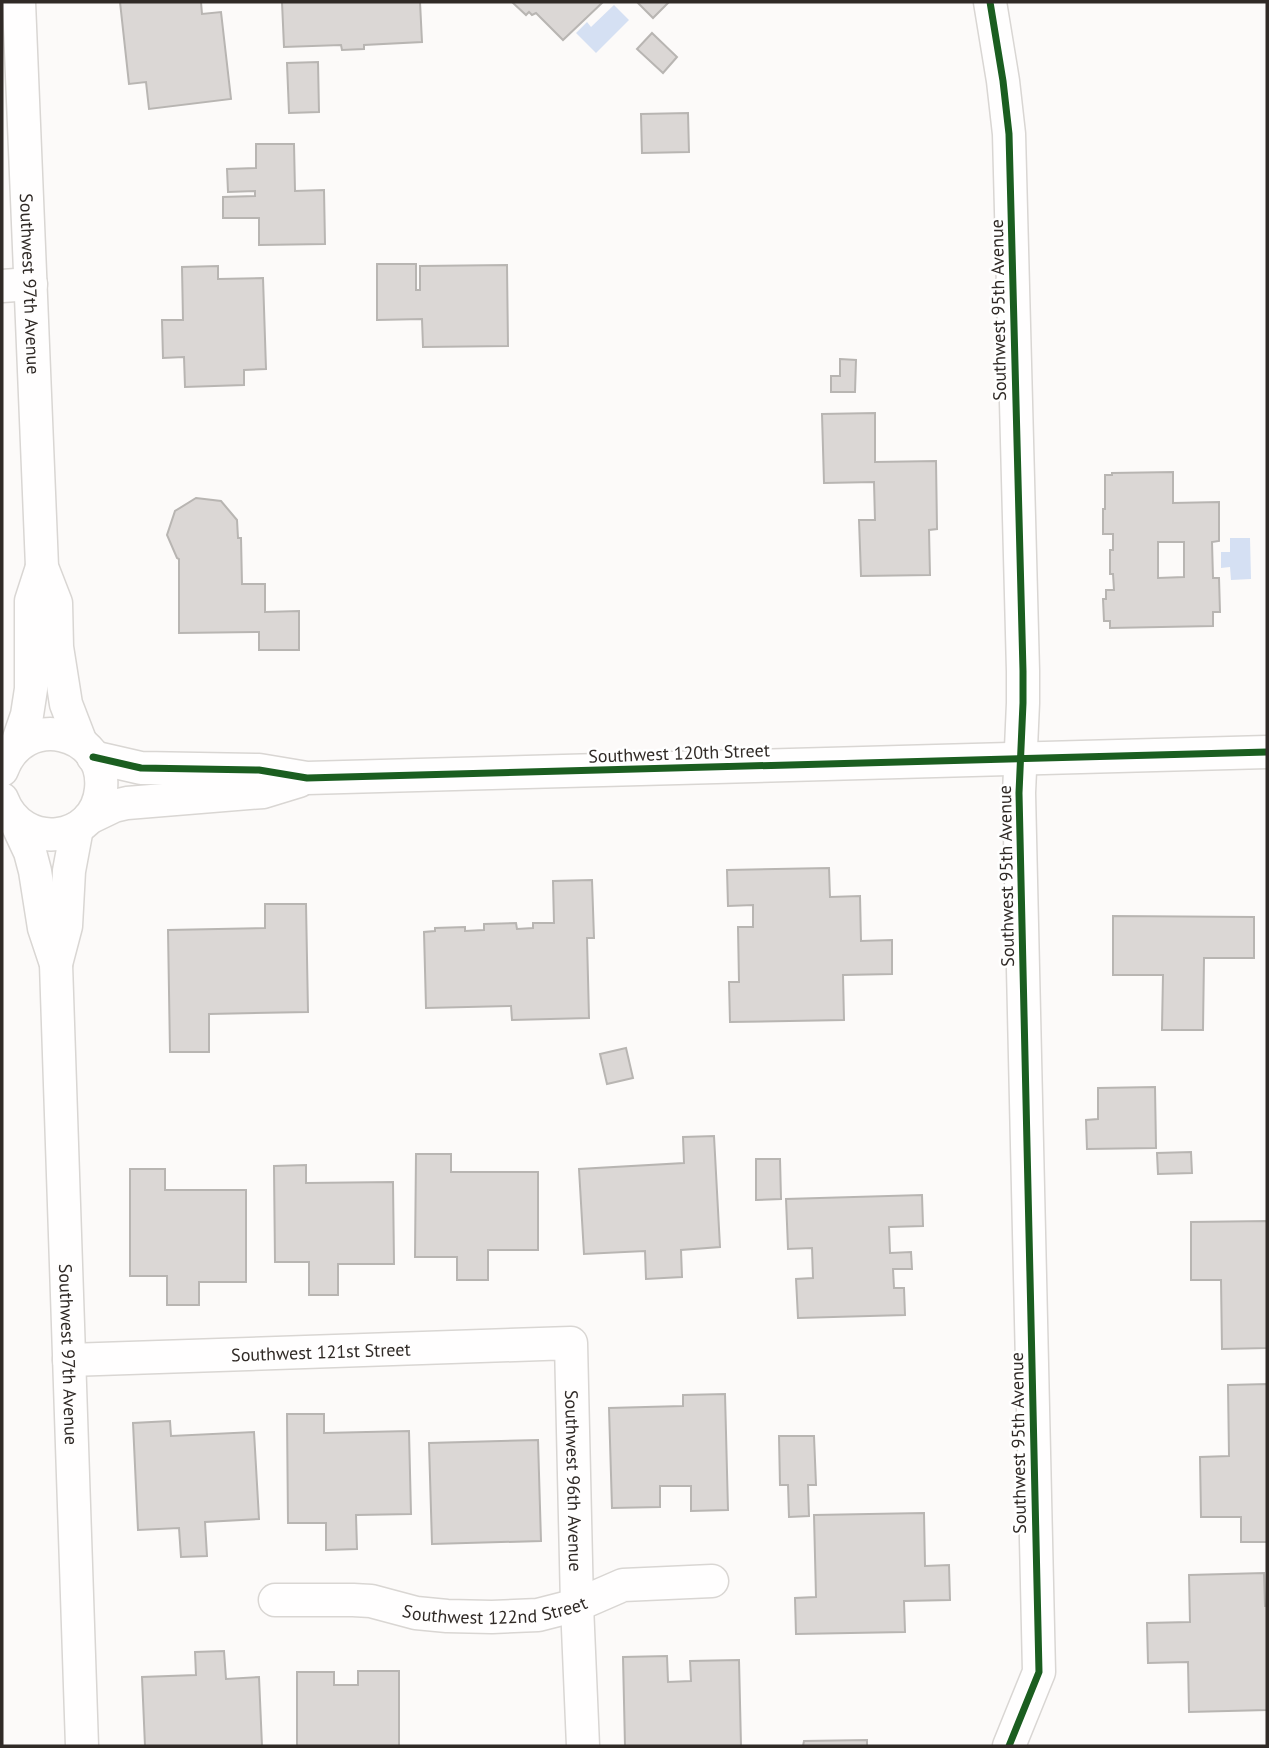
<svg xmlns="http://www.w3.org/2000/svg" width="1269" height="1748" font-family="'PT Sans',sans-serif">
<style>
.water{fill:#d5e0f3}
.building{fill:#dbd7d5;stroke:#b8b5b2;stroke-width:2;fill-rule:evenodd}
.lines{fill:none;stroke-linecap:round;stroke-linejoin:round}
.minor-casing{stroke:#d9d6d3;stroke-width:35}
.minor{stroke:#fffefe;stroke-width:32}
.cycleway-casing{stroke:#fff;stroke-width:11}
.cycleway{stroke:#1b5e20;stroke-width:7}
.labels{text-anchor:middle;dominant-baseline:central;stroke-width:5;stroke-linejoin:round;paint-order:stroke}
.street-label{font-size:18px;fill:#302a26;stroke:#fff}
</style>
<rect width="100%" height="100%" fill="#fcfaf9"/>
<g class="water">
<path d="M614,5L629,20L596,53L576,33L587,22L591,27Z"/>
<path d="M1230,538H1250L1251,579L1231,580L1230,567L1221,568V552H1230Z"/>
</g>
<g class="building">
<path d="M120,2H201L202,14L221,12L231,99L149,109L146,82L129,84Z"/>
<path d="M282,2H420L422,42L364,45V49L342,50L341,45L284,47Z"/>
<path d="M512,2H603L563,40L536,13L532,15L529,12L526,15Z"/>
<path d="M637,2H669L653,18Z"/>
<path d="M652,33L677,57L663,73L637,49Z"/>
<path d="M318,62L319,112L289,113L287,63Z"/>
<path d="M688,113L689,152L642,153L641,114Z"/>
<path d="M256,144H294L295,191L324,190L325,244L259,245V218H223V197L255,196V191L228,192L227,169L256,168Z"/>
<path d="M377,264H416V290H420V266L507,265L508,346L423,347L422,319L377,320Z"/>
<path d="M218,266V279L263,278L266,369L244,370V385L185,387L184,357L163,358L162,320H183L182,267Z"/>
<path d="M840,359L856,360L855,392H831V376H840Z"/>
<path d="M875,413V462L936,461L937,529L929,530L930,575L861,576L859,520H875L874,482L824,483L822,414Z"/>
<path d="M1173,472V503L1219,502V541L1212,542L1213,578H1219L1220,612H1213V626L1110,628V621H1104L1103,599H1106V590H1114L1113,574H1110V550H1113V534H1103V509H1105V475H1112V473ZM1158,542H1184V577L1158,578Z"/>
<path d="M196,498L221,501L237,520L238,538H241L242,584H265V612L299,611V650H259V632L179,633V559L177,558L167,535L175,511Z"/>
<path d="M829,868L830,897L860,896L861,941L892,940V974L843,975L844,1020L730,1022L729,982H739L738,927H753V905L728,906L727,870Z"/>
<path d="M592,880L594,938H587L589,1018L512,1020L511,1006L426,1008L424,932L435,931V928L465,927V931L484,930V924L516,923L517,929L533,928V923H554L553,881Z"/>
<path d="M265,904H306L308,1012L209,1014V1052H170L168,930L265,928Z"/>
<path d="M1113,916L1254,917V958H1204L1203,1030H1162L1163,975H1113Z"/>
<path d="M626,1048L633,1078L607,1084L600,1054Z"/>
<path d="M1155,1087L1156,1148L1087,1149L1086,1120L1098,1119V1088Z"/>
<path d="M714,1136L720,1247L681,1250L682,1277L646,1279L645,1251L584,1254L579,1169L684,1163L683,1137Z"/>
<path d="M1191,1152L1192,1173L1158,1174L1157,1153Z"/>
<path d="M416,1154H451V1172H538V1250H488V1280H457V1257H415Z"/>
<path d="M756,1159H780L781,1199L756,1200Z"/>
<path d="M306,1165V1183L393,1182L394,1264H338V1295H309V1262H275L274,1166Z"/>
<path d="M130,1169H165V1190H246V1282H199V1305H167V1276H130Z"/>
<path d="M922,1195L923,1226L889,1227L890,1253L911,1252L912,1269H893L894,1288H904L905,1315L798,1318L796,1279L813,1278L812,1248L788,1249L786,1199Z"/>
<path d="M1267,1221V1348L1222,1349L1221,1280H1191V1222Z"/>
<path d="M1267,1384V1542H1241V1517H1201L1200,1457L1229,1456L1228,1385Z"/>
<path d="M725,1394L728,1510L691,1511V1486H660V1507L612,1508L609,1408L683,1406V1395Z"/>
<path d="M287,1414H324V1433L409,1431L411,1514L356,1515L357,1549L326,1550V1523H288Z"/>
<path d="M170,1421L171,1436L254,1432L259,1519L205,1522L207,1556L181,1557L179,1528L138,1530L133,1423Z"/>
<path d="M779,1436H814L816,1485H808L809,1516L789,1517L788,1485H780Z"/>
<path d="M538,1440L541,1541L432,1544L429,1443Z"/>
<path d="M924,1513L925,1566L949,1565L950,1600L904,1601L905,1632L796,1634L795,1598L816,1597L814,1515Z"/>
<path d="M1264,1573L1265,1606H1267V1710L1189,1712L1188,1662L1148,1663L1147,1623L1190,1622L1189,1575Z"/>
<path d="M224,1651L226,1679L259,1677L262,1746H145L142,1677L196,1675L195,1652Z"/>
<path d="M667,1656L668,1682L691,1681L690,1661L739,1660L741,1746H625L623,1657Z"/>
<path d="M358,1671H399V1746H297V1672H334V1685H358Z"/>
<path d="M867,1740V1746H803L804,1741Z"/>
</g>
<g class="lines">
<defs>
<g id="minor">
<path id="s1" d="M19,2L42,567L56,603L57,647L66,704L81,743"/>
<path d="M990,2L1003,81L1009,134L1023,671V703L1019,793L1039,1672L1009,1746"/>
<path d="M2,286L31,284"/>
<path d="M16,747L27,715L31,689V601L42,567"/>
<path d="M93,757L141,768L259,770L307,778L1267,752"/>
<path d="M2,770C23,711 107,730 101,789C96,843 22,852 2,799"/>
<path d="M89,818L114,806L127,803L263,792L299,781"/>
<path id="s2" d="M16,822L30,852L35,871L44,928L56,964L82,1746"/>
<path d="M56,964L66,926L69,871L77,828"/>
<path id="s3" d="M69,1360L571,1343L577,1605L583,1746"/>
<path id="s4" d="M275,1600H353L371,1601L416,1613L447,1616L492,1617L538,1615L577,1605L623,1585L712,1581"/>
</g>
</defs>
<use href="#minor" class="minor-casing"/>
<use href="#minor" class="minor"/>
<defs>
<g id="cycleway">
<path d="M990,2L1003,81L1009,134L1023,671V703L1019,793L1039,1672L1009,1746"/>
<path d="M93,757L141,768L259,770L307,778L1267,752"/>
</g>
</defs>
<use href="#cycleway" class="cycleway-casing"/>
<use href="#cycleway" class="cycleway"/>
</g>
<g class="labels">
<g class="street-label">
<text stroke="none"><textPath href="#s1" startOffset="282">Southwest 97th Avenue</textPath></text>
<text transform="translate(998 310) rotate(-91)">Southwest 95th Avenue</text>
<text transform="translate(679 753) rotate(-2)">Southwest 120th Street</text>
<text transform="translate(1006 876) rotate(-91)">Southwest 95th Avenue</text>
<text stroke="none"><textPath href="#s3" startOffset="252">Southwest 121st Street</textPath></text>
<text stroke="none"><textPath href="#s2" startOffset="539">Southwest 97th Avenue</textPath></text>
<text transform="translate(1018 1443) rotate(-91)">Southwest 95th Avenue</text>
<text stroke="none"><textPath href="#s3" startOffset="640">Southwest 96th Avenue</textPath></text>
<text stroke="none"><textPath href="#s4" startOffset="222">Southwest 122nd Street</textPath></text>
</g>
</g>
<rect width="1269" height="1748" fill="none" stroke="#302a26" stroke-width="7"/>
</svg>
